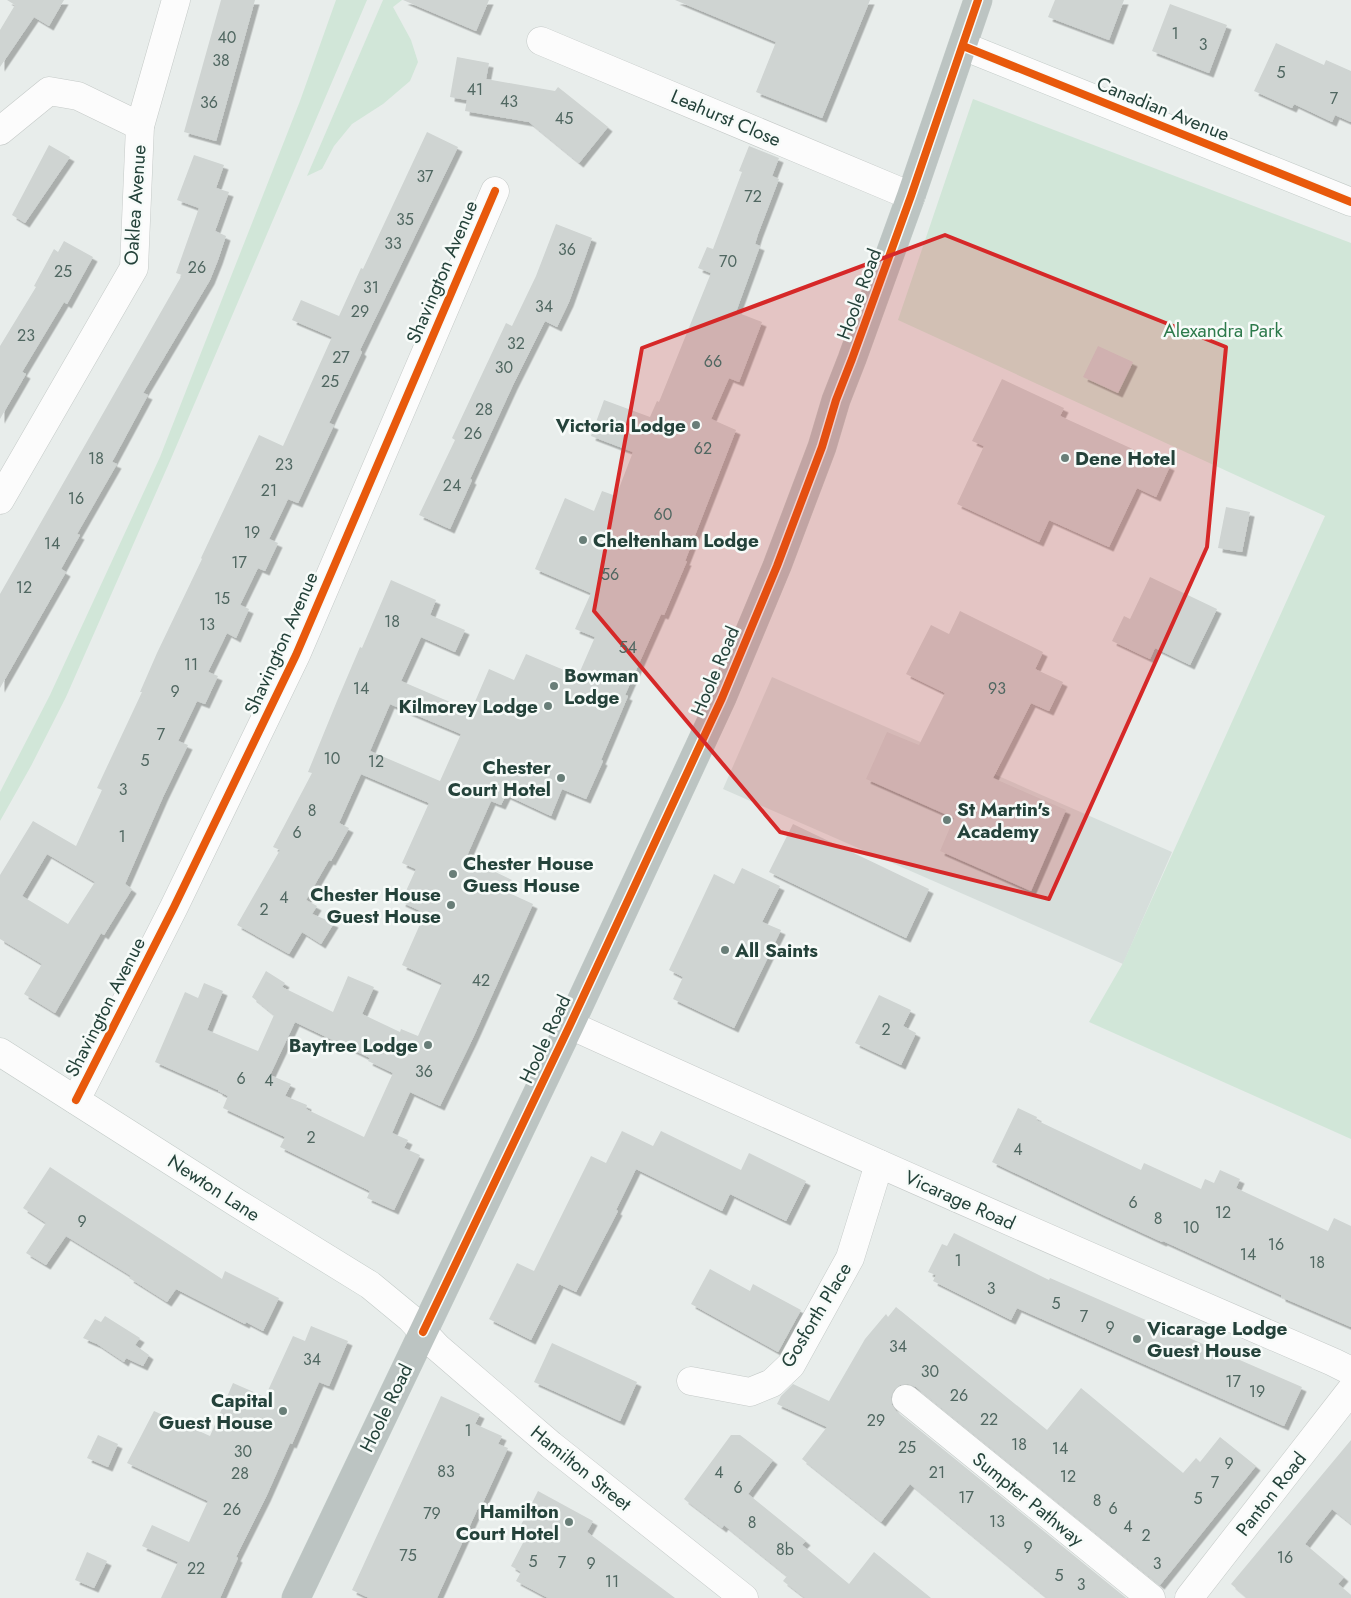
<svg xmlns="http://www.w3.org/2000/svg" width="1351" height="1598" font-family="Jost,sans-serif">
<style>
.built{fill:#d6dedb}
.green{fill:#d1e6d8}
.building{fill:#cfd4d2;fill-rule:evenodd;filter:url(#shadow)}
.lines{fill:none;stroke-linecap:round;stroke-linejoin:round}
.street-casing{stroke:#c5cac8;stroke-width:29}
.secondary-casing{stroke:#c3cbc8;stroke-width:29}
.highway-casing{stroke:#c3ccc9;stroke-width:29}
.street{stroke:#fcfcfc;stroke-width:28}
.secondary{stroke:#fcfcfc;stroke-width:28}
.highway{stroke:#bcc4c2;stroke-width:28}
.cycleway-casing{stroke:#f7fbf9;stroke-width:11}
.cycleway{stroke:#e8590c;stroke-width:8}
.marked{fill:#d62828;fill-opacity:0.2;stroke:#d62828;stroke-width:4;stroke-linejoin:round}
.poi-dot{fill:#697e78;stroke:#f7fbf9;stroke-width:2}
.labels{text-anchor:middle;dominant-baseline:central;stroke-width:5;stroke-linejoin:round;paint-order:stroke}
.number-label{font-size:16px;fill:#506761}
.street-label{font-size:19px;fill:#24423a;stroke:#f7fbf9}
.park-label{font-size:19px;fill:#2d7a4b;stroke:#f7fbf9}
.poi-label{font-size:19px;font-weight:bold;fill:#24423a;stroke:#f7fbf9;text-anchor:end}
</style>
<defs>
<filter id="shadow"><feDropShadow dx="4.5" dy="4.5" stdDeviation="0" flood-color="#0004"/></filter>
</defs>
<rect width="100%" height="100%" fill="#e8edeb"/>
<path class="built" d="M772,677L1172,852L1123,964L723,789Z"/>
<g class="green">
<path d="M336,0H367L170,461L66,697L31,766L0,821V792L50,695L160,457L300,101Z"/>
<path d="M383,0H402L393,7L411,40L418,62L410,81L383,104L352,124L334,146L322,169L307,176Z"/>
<path d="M973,99L1351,243V1139L1089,1022L1123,963L1325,516L898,320Z"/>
</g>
<g class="building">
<path d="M7,0H64L49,26L34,17L0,67V30L15,5Z"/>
<path d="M221,0H255L216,141L184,132Z"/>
<path d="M403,0H489L476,31Z"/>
<path d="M675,0H870L822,118L756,92L776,42Z"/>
<path d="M1055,0H1124L1109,40L1048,17Z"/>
<path d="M1170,4L1227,25L1209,73L1152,51Z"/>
<path d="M1276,43L1324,65L1326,60L1351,71V122L1335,115L1332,122L1294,104L1292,108L1254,91Z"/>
<path d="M457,57L489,63L486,79L555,91L558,87L608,127L579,163L529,122L465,111L467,100L450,97Z"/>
<path d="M427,132L458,147L360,350L362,352L329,423L334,425L298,503L288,499L269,539L278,543L265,571L258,568L240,605L249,609L236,638L227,633L208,672L218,676L205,704L197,701L178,741L188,745L163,797L125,884L132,889L104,935L101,933L55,1013L24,994L42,964L0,939V875L33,821L76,846L102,790L97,788L142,692H140L157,653L202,559L201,558L259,435L283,446L332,337L292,320L301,300L339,316L361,268L363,269ZM47,854L95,882L68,924L22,896Z"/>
<path d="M49,145L70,157L25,223L12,215Z"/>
<path d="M749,146L779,158L772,176L779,179L758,234L755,244L760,246L736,312L762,322L739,382L729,378L711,419L736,430L685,561H687L664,615L661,614L625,695L628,696L601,760L603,761L586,799L562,789L551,816L506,795L501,805L491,801L466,858L512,880L507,892L533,904L473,1038L440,1106L410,1092L392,1133L408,1140L404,1148L420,1155L394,1210L367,1198L370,1191L280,1147L285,1137L223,1108L228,1096L218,1091V1090L155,1062L185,992L198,998L204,983L223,991L207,1030L258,1051L274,1015L252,997L266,971L285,983L282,987L333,1012L348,976L374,987L362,1014L400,1032L401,1029L418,1036L442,983L402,965L425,913L401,902L416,869L402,863L429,803L361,774L339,823L349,828L331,861L329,860L306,900L317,906L312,914L334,923L321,944L302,932L289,954L237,925L280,850L273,847L312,773L308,772L337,701L360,647L362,648L391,580L436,600L430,615L465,630L455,652L421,637L401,681L471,711L489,669L514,680L526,654L578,676L595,637L575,629L591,593L535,569L565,498L594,511L602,491L616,496L633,452L591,436L604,400L650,417L657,401L659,402L711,273L698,268L707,247L713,249L742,172L739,171ZM390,704L461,734L440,781L370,751ZM295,1022L370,1058L368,1061L393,1073L364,1137L306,1109L307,1105L285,1096L291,1084L270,1075Z"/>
<path d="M194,155L224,165L216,188L229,192L215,231L226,236L218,260L210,280L143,393L148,395L112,462L117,464L77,534L80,535L61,569L66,572L0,688V594L182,275L176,273L199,208L177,200Z"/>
<path d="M556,224L592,238L569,302L557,327L545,321L513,385L470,479L472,480L450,529L419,515L455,440L452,438L506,323L512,326L536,276Z"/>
<path d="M64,241L93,257L67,304L64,302L22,372L26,374L0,419V346L36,287L34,286L54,249L58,252Z"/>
<path d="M1098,346L1133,362L1118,393L1083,377Z"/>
<path d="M1002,379L1064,408L1060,416L1170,466L1156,497L1137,488L1109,547L1049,520L1039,542L957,504L984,446L972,441Z"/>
<path d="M1226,507L1250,512L1242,552L1218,548Z"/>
<path d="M1150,577L1217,609L1190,665L1155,648L1150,659L1112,641L1124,616L1130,619Z"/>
<path d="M960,611L1043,652L1035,669L1063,682L1049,711L1031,703L993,778L1066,810L1031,891L940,851L954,818L866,779L887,732L919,745L945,693L906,674L931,625L949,634Z"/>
<path d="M793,824L929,889L906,938L769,872Z"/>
<path d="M742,868L780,886L762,922L781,930L734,1028L673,999L683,977L669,970L714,874L734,884Z"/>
<path d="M879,995L911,1010L903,1026L916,1033L901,1065L855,1043Z"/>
<path d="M1018,1108L1037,1117L1036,1120L1141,1170L1144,1163L1201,1189L1205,1179L1214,1183L1220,1170L1240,1179L1236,1188L1328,1231L1334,1218L1351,1226V1327L1281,1297V1295L1163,1241L1162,1242L1099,1213L992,1162Z"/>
<path d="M622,1131L653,1146L661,1131L741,1170L749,1153L806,1181L786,1221L730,1194L722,1211L636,1169L616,1210L618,1211L576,1292L559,1284L531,1340L489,1319L517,1263L534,1271L591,1156L606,1163Z"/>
<path d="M50,1167L222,1279L225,1271L279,1298L263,1331L246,1322L245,1324L176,1289L167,1302L129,1278L131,1276L66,1236L46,1265L26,1253L46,1223L23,1208Z"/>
<path d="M954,1233L1049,1280L1050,1278L1180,1335V1334L1302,1387L1284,1426L1017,1308L1011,1320L933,1281L936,1275L928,1272L942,1244L947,1246Z"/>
<path d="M710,1269L750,1291L753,1284L801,1310L778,1352L691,1304Z"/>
<path d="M896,1307L1047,1430L1081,1388L1183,1473L1196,1458L1200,1462L1220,1437L1256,1466L1160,1585L916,1387L908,1384L900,1385L894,1390L891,1397L892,1405L896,1411L1126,1598H1047L910,1484L881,1522L802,1459L827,1427L777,1404L781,1396L793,1384L829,1401L865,1339L886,1314L888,1317Z"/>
<path d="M105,1316L140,1338L135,1345L149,1355L143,1366L126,1358L124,1362L97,1344L83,1338L95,1319L101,1322Z"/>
<path d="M311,1326L348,1341L329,1386L319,1382L292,1444L290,1443L266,1497L236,1557L238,1558L220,1598H161L178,1562L142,1546L152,1525L189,1542L208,1501L127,1463L154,1411L210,1436L233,1383L265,1397L293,1336L305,1341Z"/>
<path d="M552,1343L637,1382L620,1421L534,1382Z"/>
<path d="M441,1396L480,1414L475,1424L502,1436L498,1444L508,1448L480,1509L478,1508L437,1598H369L352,1590Z"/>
<path d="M98,1435L118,1444L108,1467L87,1458Z"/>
<path d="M731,1435H740L773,1460L748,1494L806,1541L802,1545L849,1584L874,1552L931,1598H805L783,1581L787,1576L724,1525L722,1528L684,1499Z"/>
<path d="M1351,1440V1524L1332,1509L1305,1544L1344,1577L1338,1584L1351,1595V1598H1247L1231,1584Z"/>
<path d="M538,1491L593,1521L587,1532L675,1598H548L516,1581L521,1572L511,1566L525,1539L516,1535Z"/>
<path d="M87,1552L107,1561L94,1588L75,1580Z"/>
</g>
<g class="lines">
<defs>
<g id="street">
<path d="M541,41L911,196"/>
<path d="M0,131L49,91L78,96L140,126"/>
<path d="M0,500L134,268L140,126L176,0"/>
<path d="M570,1025C823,1140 1078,1252 1333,1362L1351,1371"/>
<path d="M76,1100L174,907L296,655L495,191"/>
<path d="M423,1332L437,1347L551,1445L744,1598"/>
<path d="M691,1381L750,1392L772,1383L791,1365L850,1258L879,1164"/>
<path d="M906,1399L1151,1598"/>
<path d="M1189,1598L1351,1390"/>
</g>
<g id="secondary">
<path d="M963,46L1351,202"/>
<path d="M0,1052L237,1203L370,1285L410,1318L423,1332"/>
</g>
<path id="highway" d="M296,1598L570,1025L722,698L777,566L822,447L836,400L852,359L911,196L978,0"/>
</defs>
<use href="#street" class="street-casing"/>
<use href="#secondary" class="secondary-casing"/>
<use href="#highway" class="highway-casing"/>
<use href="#street" class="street"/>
<use href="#secondary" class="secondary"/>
<use href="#highway" class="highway"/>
<defs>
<g id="cycleway">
<path d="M963,46L1351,202"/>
<path d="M76,1100L174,907L296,655L495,191"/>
<path d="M423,1332L570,1025L722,698L777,566L822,447L836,400L852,359L911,196L978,0"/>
</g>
</defs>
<use href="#cycleway" class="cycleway-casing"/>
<use href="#cycleway" class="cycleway"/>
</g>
<path class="marked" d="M945,235L1226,347L1207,547L1049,899L780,832L594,611L642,348Z"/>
<g class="poi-dot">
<circle cx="696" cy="425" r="5"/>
<circle cx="1065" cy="458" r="5"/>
<circle cx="583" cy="540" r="5"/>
<circle cx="554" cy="686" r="5"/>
<circle cx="548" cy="706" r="5"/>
<circle cx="561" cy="778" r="5"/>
<circle cx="947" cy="820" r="5"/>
<circle cx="453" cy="874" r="5"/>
<circle cx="451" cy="905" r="5"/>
<circle cx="725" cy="950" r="5"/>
<circle cx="428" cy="1045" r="5"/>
<circle cx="1137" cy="1339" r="5"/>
<circle cx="283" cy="1411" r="5"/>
<circle cx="569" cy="1522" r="5"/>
</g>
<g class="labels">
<g class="number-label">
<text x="1175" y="33">1</text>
<text x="227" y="37">40</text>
<text x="1203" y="44">3</text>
<text x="221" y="60">38</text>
<text x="1281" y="72">5</text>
<text x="475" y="89">41</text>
<text x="1334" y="98">7</text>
<text x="509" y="101">43</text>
<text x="209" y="102">36</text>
<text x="564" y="118">45</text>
<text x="425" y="176">37</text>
<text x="753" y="196">72</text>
<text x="405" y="219">35</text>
<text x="393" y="243">33</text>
<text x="567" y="249">36</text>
<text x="728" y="261">70</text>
<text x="197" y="267">26</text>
<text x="63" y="271">25</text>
<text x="371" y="287">31</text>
<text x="544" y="306">34</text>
<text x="360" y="311">29</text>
<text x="26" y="335">23</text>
<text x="516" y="343">32</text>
<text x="341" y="357">27</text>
<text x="713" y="361">66</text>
<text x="504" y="367">30</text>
<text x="330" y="381">25</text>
<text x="484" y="409">28</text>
<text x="473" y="433">26</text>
<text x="703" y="448">62</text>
<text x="96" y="458">18</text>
<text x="284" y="464">23</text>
<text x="452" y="485">24</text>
<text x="269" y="490">21</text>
<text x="76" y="498">16</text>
<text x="663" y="514">60</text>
<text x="252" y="532">19</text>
<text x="52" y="543">14</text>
<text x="239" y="562">17</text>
<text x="610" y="574">56</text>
<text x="24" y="587">12</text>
<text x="222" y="598">15</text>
<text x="392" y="621">18</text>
<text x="207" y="624">13</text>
<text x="628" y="647">54</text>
<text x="191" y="664">11</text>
<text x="361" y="688">14</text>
<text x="997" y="688">93</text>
<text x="175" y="691">9</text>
<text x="161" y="734">7</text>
<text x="332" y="758">10</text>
<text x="145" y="760">5</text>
<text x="376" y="761">12</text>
<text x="123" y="789">3</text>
<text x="312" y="810">8</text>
<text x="297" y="832">6</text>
<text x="122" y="836">1</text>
<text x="284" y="897">4</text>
<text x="264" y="909">2</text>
<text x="481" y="980">42</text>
<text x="886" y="1029">2</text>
<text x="424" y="1071">36</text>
<text x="241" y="1078">6</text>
<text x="269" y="1080">4</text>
<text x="311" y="1137">2</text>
<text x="1018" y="1149">4</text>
<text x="1133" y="1202">6</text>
<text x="1223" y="1212">12</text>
<text x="1158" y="1218">8</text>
<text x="82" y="1221">9</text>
<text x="1191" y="1227">10</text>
<text x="1276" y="1244">16</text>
<text x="1248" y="1254">14</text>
<text x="958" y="1260">1</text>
<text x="1317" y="1262">18</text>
<text x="991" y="1288">3</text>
<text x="1056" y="1303">5</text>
<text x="1084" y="1316">7</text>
<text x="1110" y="1327">9</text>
<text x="898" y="1346">34</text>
<text x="312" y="1359">34</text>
<text x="930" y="1371">30</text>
<text x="1233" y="1381">17</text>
<text x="1257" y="1391">19</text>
<text x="959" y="1395">26</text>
<text x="989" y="1419">22</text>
<text x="876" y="1420">29</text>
<text x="468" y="1430">1</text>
<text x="1019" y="1444">18</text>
<text x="907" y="1447">25</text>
<text x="1060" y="1448">14</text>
<text x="243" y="1451">30</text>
<text x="1229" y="1463">9</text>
<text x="446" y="1471">83</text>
<text x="719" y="1472">4</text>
<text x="937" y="1472">21</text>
<text x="240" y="1473">28</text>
<text x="1068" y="1476">12</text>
<text x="1215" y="1482">7</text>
<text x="738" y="1487">6</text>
<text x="966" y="1497">17</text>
<text x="1198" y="1498">5</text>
<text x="1097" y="1500">8</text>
<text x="1113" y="1508">6</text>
<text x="232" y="1509">26</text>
<text x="432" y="1513">79</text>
<text x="997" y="1521">13</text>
<text x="752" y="1522">8</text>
<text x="1128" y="1526">4</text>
<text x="1146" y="1535">2</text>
<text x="1028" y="1547">9</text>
<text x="785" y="1549">8b</text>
<text x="408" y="1555">75</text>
<text x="1285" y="1557">16</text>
<text x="533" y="1561">5</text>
<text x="562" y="1562">7</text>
<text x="591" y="1563">9</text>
<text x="1157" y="1563">3</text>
<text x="196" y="1568">22</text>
<text x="1059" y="1575">5</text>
<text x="612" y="1581">11</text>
<text x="1081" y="1584">3</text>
</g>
<g class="street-label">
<text transform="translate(1163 109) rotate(22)">Canadian Avenue</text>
<text transform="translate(726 118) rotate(23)">Leahurst Close</text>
<text transform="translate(135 205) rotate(-86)">Oaklea Avenue</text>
<text transform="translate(442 272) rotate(-67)">Shavington Avenue</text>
<text transform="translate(859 294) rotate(-70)">Hoole Road</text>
<text transform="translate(281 643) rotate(-66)">Shavington Avenue</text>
<text transform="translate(715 671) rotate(-67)">Hoole Road</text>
<text transform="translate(105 1007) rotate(-63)">Shavington Avenue</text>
<text transform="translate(545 1039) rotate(-65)">Hoole Road</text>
<text transform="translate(214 1188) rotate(33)">Newton Lane</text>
<text transform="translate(960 1200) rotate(24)">Vicarage Road</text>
<text transform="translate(816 1315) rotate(-59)">Gosforth Place</text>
<text transform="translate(386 1408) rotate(-64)">Hoole Road</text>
<text transform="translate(581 1468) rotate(39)">Hamilton Street</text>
<text transform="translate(1271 1494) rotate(-52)">Panton Road</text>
<text transform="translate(1028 1499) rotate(39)">Sumpter Pathway</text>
</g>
<g class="park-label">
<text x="1223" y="330">Alexandra Park</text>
</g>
<g class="poi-label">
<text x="686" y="425">Victoria Lodge</text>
<text x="1075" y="458" text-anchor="start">Dene Hotel</text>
<text x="593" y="540" text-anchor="start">Cheltenham Lodge</text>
<text x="564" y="675" text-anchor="start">Bowman<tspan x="564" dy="22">Lodge</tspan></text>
<text x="538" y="706">Kilmorey Lodge</text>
<text x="551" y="767">Chester<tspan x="551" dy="22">Court Hotel</tspan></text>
<text x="957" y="809" text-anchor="start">St Martin's<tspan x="957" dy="22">Academy</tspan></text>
<text x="463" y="863" text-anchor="start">Chester House<tspan x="463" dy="22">Guess House</tspan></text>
<text x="441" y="894">Chester House<tspan x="441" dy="22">Guest House</tspan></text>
<text x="735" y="950" text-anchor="start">All Saints</text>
<text x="418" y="1045">Baytree Lodge</text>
<text x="1147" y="1328" text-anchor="start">Vicarage Lodge<tspan x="1147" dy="22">Guest House</tspan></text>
<text x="273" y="1400">Capital<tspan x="273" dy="22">Guest House</tspan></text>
<text x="559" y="1511">Hamilton<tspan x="559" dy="22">Court Hotel</tspan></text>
</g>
</g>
</svg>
